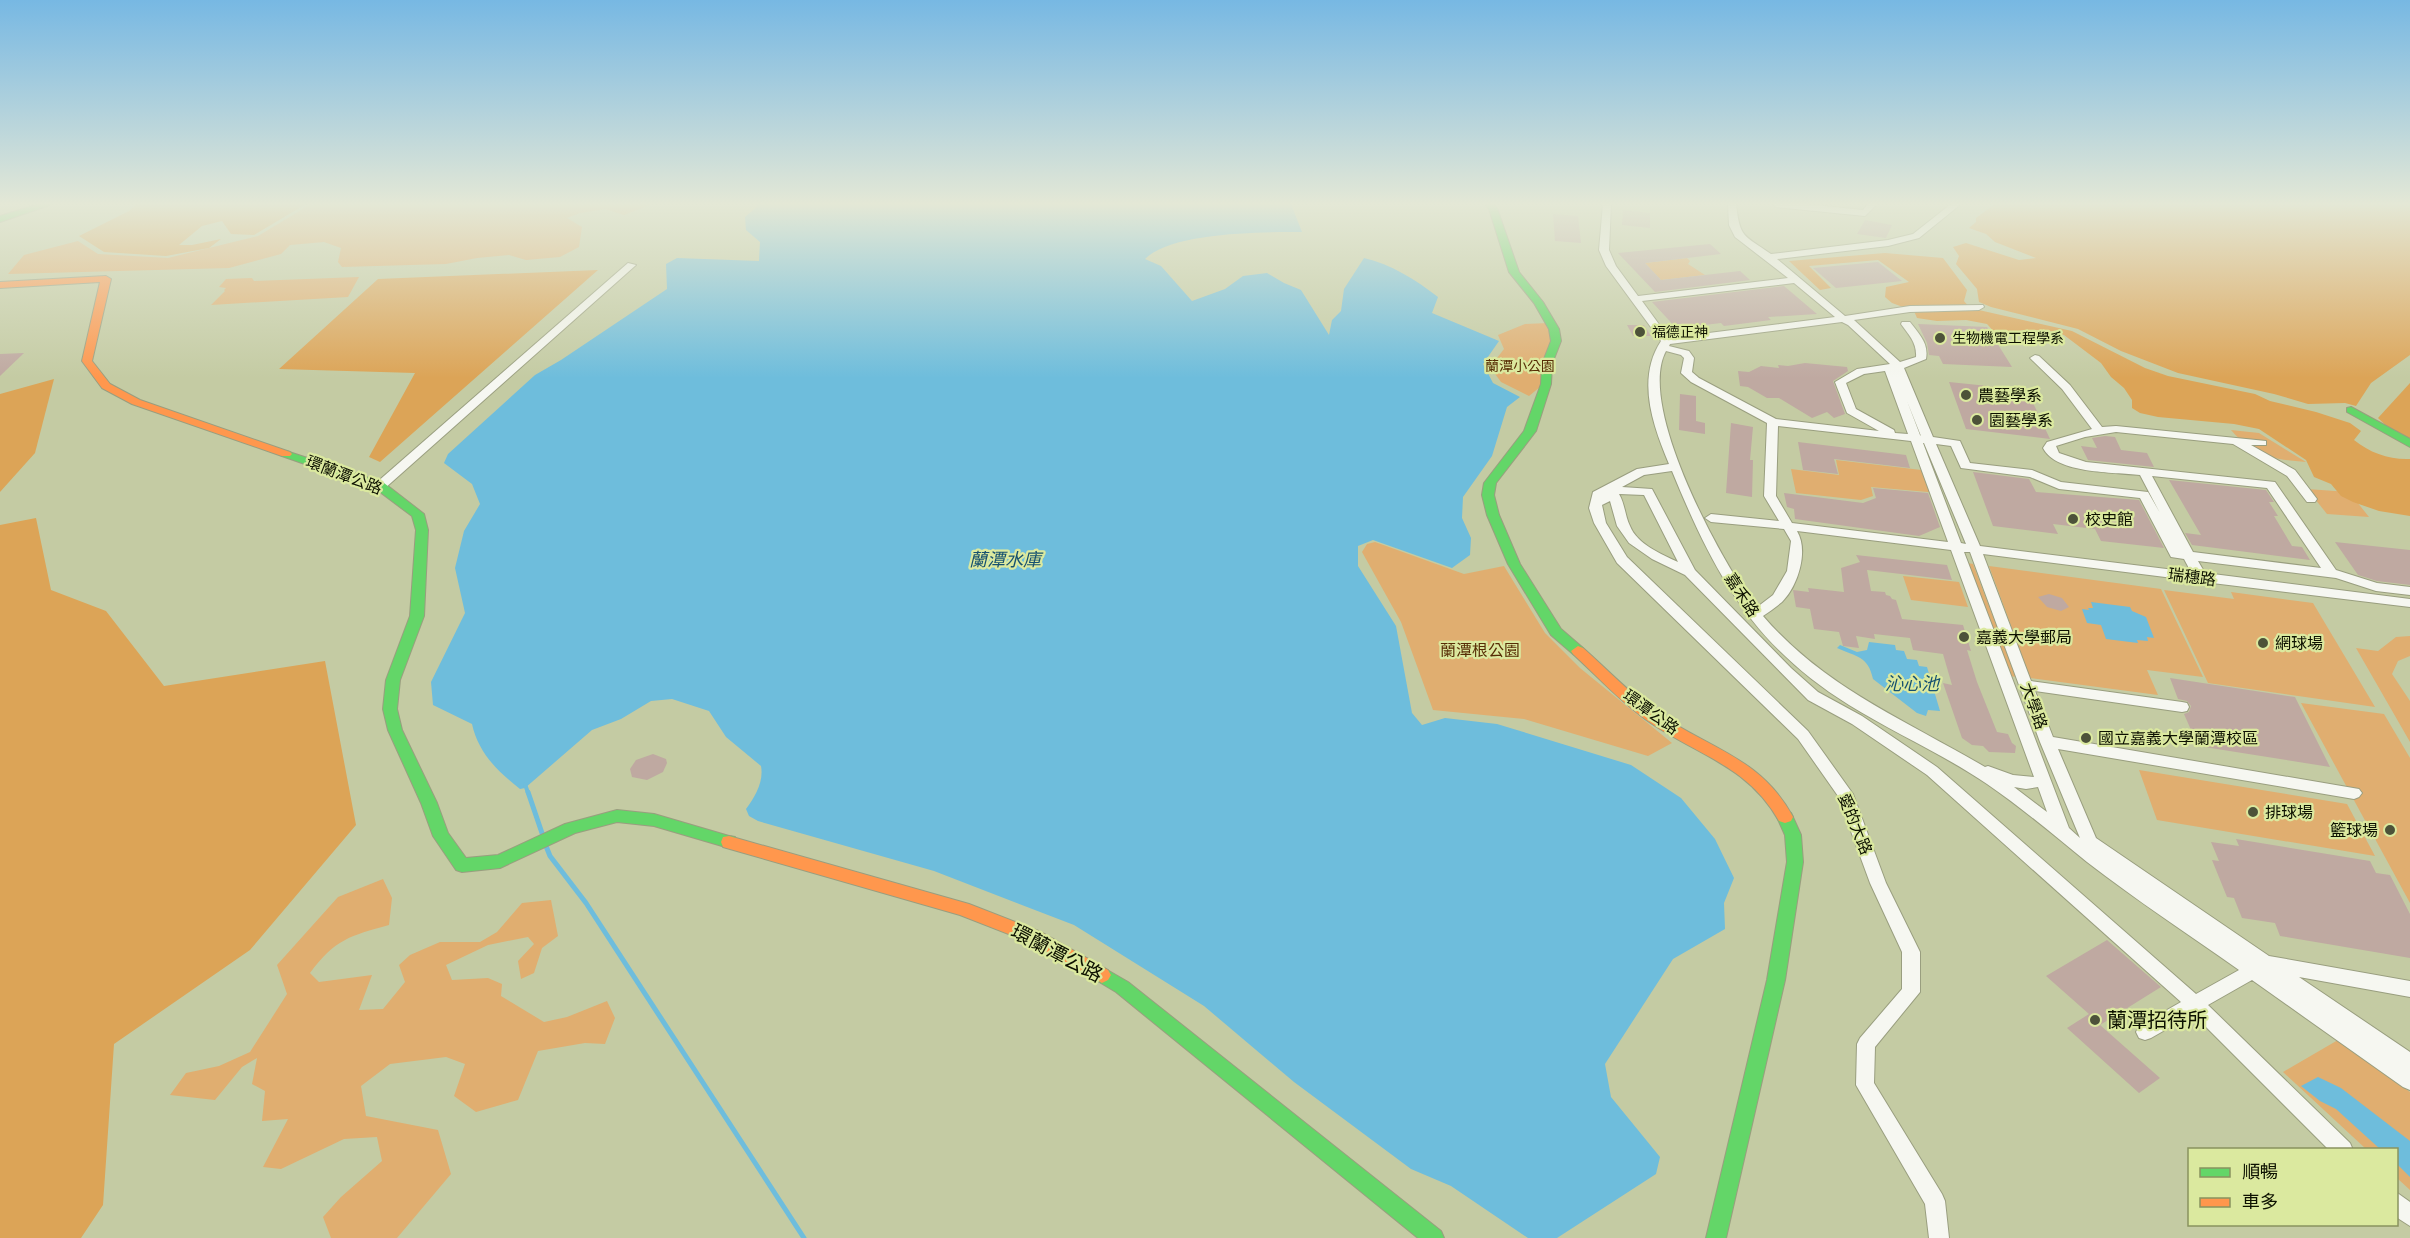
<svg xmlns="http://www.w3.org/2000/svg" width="2410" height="1238" font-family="Rubik,'Noto Sans TC',sans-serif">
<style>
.green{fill:#e0ae70}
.forest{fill:#dca457}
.water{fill:#6ebddc}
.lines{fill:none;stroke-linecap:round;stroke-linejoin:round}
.stream-far1{stroke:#6ebddc;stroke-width:4}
.stream{stroke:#6ebddc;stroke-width:5}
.building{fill:#bfa9a1}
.street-casing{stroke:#999e7f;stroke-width:2}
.fast-casing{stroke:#999e7f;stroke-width:2}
.slow-casing{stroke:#999e7f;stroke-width:2}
.street{fill:#f6f7f1;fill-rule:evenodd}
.fast{fill:#63d668;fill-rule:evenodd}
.slow{fill:#ff974d;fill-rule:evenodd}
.poi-dot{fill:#4d5239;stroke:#dbe99f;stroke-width:2}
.labels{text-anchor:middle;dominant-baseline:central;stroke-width:4.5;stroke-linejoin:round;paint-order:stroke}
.far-poi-label{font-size:14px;fill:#0d1100;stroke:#dbe99f;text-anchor:start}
.far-park-label{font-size:14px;fill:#572d05;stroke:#dbe99f}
.poi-label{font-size:16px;fill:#0d1100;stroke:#dbe99f;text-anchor:start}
.street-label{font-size:16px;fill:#0d1100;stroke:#dbe99f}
.park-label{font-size:16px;fill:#572d05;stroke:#dbe99f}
.water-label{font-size:18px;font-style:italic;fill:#165170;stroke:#dbe99f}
.near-street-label{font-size:20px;fill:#0d1100;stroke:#dbe99f}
.near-poi-label{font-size:20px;fill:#0d1100;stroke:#dbe99f;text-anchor:start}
</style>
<rect width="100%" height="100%" fill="#c4cba3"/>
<g class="green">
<path d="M311,204H652L624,215L605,209L580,213L567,218L582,227L579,247L560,257L526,260L509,255L477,258L446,264L342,267L338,262L341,248L324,242L290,245L281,254L229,268L8,274L24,255L78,241L98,254L168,258L258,236Z"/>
<path d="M1687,258L1690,261L1688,264L1705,275L1661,280L1645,263Z"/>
<path d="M359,277L348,297L211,305L225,291L224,290L226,288L219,287L226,279L252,278L254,281Z"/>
<path d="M1548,323L1551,339L1540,387L1529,396L1501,382L1490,367L1504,349L1498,335L1525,324Z"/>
<path d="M2231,430L2259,433L2306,462C2271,459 2255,457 2231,430Z"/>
<path d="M1836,460L1930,471L1939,493L1871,487L1873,496L1861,500L1796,493L1791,469L1839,475Z"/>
<path d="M2307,489L2349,492L2369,517L2327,514Z"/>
<path d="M1375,542L1464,574L1504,566L1545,633L1580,668L1672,743L1648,756L1524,719L1433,710L1401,622L1362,552L1367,544Z"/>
<path d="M1968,563L1973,564L2016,677L2011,676Z"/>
<path d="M1989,566L2161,589L2203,677L2147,670L2158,695L2030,678Z"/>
<path d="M1903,576L1959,582L1968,607L1911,600Z"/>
<path d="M2164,590L2234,599L2231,592L2313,603L2375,707L2208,683Z"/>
<path d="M2410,636V656L2398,661L2392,674L2410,701V742L2356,648L2378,651L2396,637Z"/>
<path d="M2301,703L2384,714L2410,758V903Z"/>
<path d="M2139,770L2347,804L2375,856L2157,820Z"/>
<path d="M383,879L392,898L389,925C350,936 335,939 310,973L319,982L372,975L359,1010L383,1009L405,982L399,965L410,955L440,942H480L497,932L522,903L551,900L558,936L542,948L534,973L521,979L518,961L534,944L528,937L488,945L446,965L452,980L488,978L502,984L501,996L544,1022L567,1017L607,1001L615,1018L605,1044L585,1043L538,1051L518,1100L476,1112L454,1096L465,1064L446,1057L390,1064L361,1086L366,1116L438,1130L451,1174L397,1238H331L323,1217L341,1197L382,1161L377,1137L344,1139L281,1169L263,1167L288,1119L262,1121L265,1091L252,1084L257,1058L242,1067L215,1100L170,1095L186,1073L219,1066L250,1052L287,994L277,965L338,897Z"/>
<path d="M2338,1040L2410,1092V1190L2397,1178L2396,1150L2366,1149L2283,1072Z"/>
</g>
<g class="forest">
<path d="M137,204H306L254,235L231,234L222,221L202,226L179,245H192L221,239L209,248L166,256L104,252L79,236L129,211Z"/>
<path d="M1995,204H2410V355L2371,383L2356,406L2345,403L2308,404L2274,394L2178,373L2121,351L2078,329L1991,307L1979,302L1977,289L1956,264L1959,256L1953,247L1966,243L2019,260L2036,258L1995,242L1986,234L1969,228L1976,222V218Z"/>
<path d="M1885,253L1943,258L1967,290L1964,301L1970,308L2072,331L2145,368L2168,376L2255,394L2270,401L2316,412L2350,423L2361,431L2354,440C2370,453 2390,460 2410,459V516L2379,511L2353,502L2341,496L2331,484L2314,477L2306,460L2259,429L2234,424L2158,417L2140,413L2132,408V400L2124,388L2111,377L2101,363L2064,335L2049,331L2024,330L2001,335L1996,334L1987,324L1966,320L1937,321L1917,318L1914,311L1892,303L1885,297L1886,287L1909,282L1878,260L1809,266L1831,288L1820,290L1789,261Z"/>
<path d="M598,270L380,462L369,457L415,373L279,369L378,279Z"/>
<path d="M54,379L35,453L0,492V394Z"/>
<path d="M2410,383V441L2396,435L2378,418Z"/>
<path d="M36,518L51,590L106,611L164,686L325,661L356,825L250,950L114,1044L103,1205L81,1238H0V525Z"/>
</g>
<g class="water">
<path d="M755,204H1291L1302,232C1264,232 1171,232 1145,259L1161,266L1192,301L1225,289L1243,276L1267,273L1284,283L1301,290L1329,335L1332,320L1341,311L1344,289L1364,258C1391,264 1416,280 1438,297L1432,313L1499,341L1483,364L1493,383L1520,397L1507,407L1492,456L1463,497L1462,518L1471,538L1470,555L1452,568L1373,540L1358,546V566L1396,626L1412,713L1422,725L1445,718L1497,724L1631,765L1681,798L1715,839L1734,878L1724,903L1725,929L1673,959L1605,1064L1611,1097L1660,1157L1656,1174L1557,1238H1528L1451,1186L1411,1169L1294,1082L1204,1006L1074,925L934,871L758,821L749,816L746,809C755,797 764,782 761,766L726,737L709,711L672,699L651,701L621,719L592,730L525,788L520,789C497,771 478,752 472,724L433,705L431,682L465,613L455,568L464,531L480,504L472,484L444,463L448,454L535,375L561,360L667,289L666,264L677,258L759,261L760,242L746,230L745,217L758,206Z"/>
<path d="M2091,602L2130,607L2132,611L2146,617L2154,638L2147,637L2148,641L2137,640L2138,643L2106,639L2101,625L2087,623L2082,609L2089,610L2088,608H2093Z"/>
<path d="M1869,642L1895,645L1896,650L1904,651L1907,659L1917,660L1919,666L1927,667L1940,711L1928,710L1926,716L1917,713L1873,679C1868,656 1857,657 1837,648L1840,645L1857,652L1867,650Z"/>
<path d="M2318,1077L2341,1088L2410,1141V1177L2397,1164L2396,1150L2380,1149L2336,1109L2320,1101L2301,1086Z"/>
</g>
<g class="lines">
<path class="stream-far1" d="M525,784L528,793"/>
<g class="stream">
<path d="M528,792L543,836"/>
<path d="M546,846L550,856L586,903L804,1238"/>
</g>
</g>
<g class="building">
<path d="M1623,210L1650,213V228L1622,225Z"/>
<path d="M1553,214L1578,216L1581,243L1555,241Z"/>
<path d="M1865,220L1892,225L1886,238L1857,234Z"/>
<path d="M1710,244L1721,254L1645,263L1661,280L1740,271L1750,280L1655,292L1618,253Z"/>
<path d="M1878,262L1902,281L1836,288L1813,268Z"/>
<path d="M1784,286L1817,314L1768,317L1771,320L1724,326L1721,323L1696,326L1699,329L1679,331L1652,302Z"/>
<path d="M1918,324L1987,327L2012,367L1943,364L1939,356L1929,355L1927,343Z"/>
<path d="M1627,325H1644L1651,336H1633Z"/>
<path d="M24,353L0,376V354Z"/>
<path d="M1805,363L1847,367L1848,371L1833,381L1845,414L1834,418L1827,412L1812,418L1779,398H1767L1748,387L1740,386L1738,371L1749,372L1761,366L1779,368L1778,365L1788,366Z"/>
<path d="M1949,382L2027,390L2050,439L1966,429Z"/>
<path d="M1680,394L1696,396V421L1705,423V434L1679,430Z"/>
<path d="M1731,423L1753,427L1750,460H1753L1752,497L1726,493Z"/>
<path d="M2105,436L2115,437L2121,450L2147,453L2154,467L2088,460L2081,446L2097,448L2092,438Z"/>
<path d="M1798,442L1906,455L1910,468L1834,459L1838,474L1803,470Z"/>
<path d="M1973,472L2029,479L2036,492L2139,500L2164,548L2101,541L2095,529L2053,524L2058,534L1993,526Z"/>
<path d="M2169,480L2266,490L2274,502H2269L2278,516H2274L2292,546L2302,547L2310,560L2192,545L2185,533L2201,535Z"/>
<path d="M1873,488L1928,493L1940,527L1919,536L1795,519L1794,509L1787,507L1784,493L1863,503L1876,498Z"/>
<path d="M2335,542L2410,550V585L2377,581L2358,575Z"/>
<path d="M1856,555L1947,565L1952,580L1867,570L1871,591L1885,592L1886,595L1890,596L1892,599L1896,600L1902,619L1963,625L1971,651L1967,650L1977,682L1997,732L2008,734L2012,743L2016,746L2015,753L1989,752L1983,746L1972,745L1962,738L1943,683L1952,685L1943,654L1913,650L1910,638L1874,634L1875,639L1856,636L1859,648L1843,646L1839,632L1814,629L1810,609L1796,607L1793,590L1809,592L1808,588L1844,592L1841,568L1860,562Z"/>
<path d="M2049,594L2062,598L2069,607L2061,611L2047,607L2038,597Z"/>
<path d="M2170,678L2295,697L2330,767L2198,746L2184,714L2189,712L2191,706L2187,701L2178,699Z"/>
<path d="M653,754L666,759L667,763L663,772L647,780L632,777L630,769L636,760Z"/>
<path d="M2236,839L2370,861L2376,873L2390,875L2410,914V958L2280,936L2275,923L2242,918L2234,898L2227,897L2212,860L2219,861L2211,842L2239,846Z"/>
<path d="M2107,940L2161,987L2100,1025L2160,1078L2139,1093L2067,1028L2089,1014L2046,976Z"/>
</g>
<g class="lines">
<defs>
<g id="street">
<path d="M1603,204H1611L1609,250L1616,266L1638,296L1788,278L1735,237L1729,225L1728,204H1736C1740,239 1744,235 1771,254L1888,240L1913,234L1951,204H1961L1919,238L1888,246L1777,259L1845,316L1910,306L1983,305L1984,307L1979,310L1910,312L1854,320L1900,362L1916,357C1917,343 1909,335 1901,324L1902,322H1910C1919,334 1929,343 1926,359L1904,368L1933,437L1960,441L1970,463L2032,470L2061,482L2148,492L2160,513L2140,475C2114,472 2056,474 2043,448L2047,442L2092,429L2062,389L2030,358L2035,355L2039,356L2070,385L2102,427L2116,426L2266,441V445H2251L2295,470L2317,499L2315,502H2307L2287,476L2233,444L2116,432L2085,437L2056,446L2059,453L2086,462L2275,482L2336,570L2377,583L2410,587V595L2376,591L2336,578L2198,561L2205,573L2410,599V607L2204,582L2195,584L2189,580L1983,554L2031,681L2182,702L2187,703L2189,707L2187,711L2182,712L2035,691L2053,737L2359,789L2362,793L2359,797L2354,799L2058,749L2096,838L2269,956L2410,981V997L2299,977L2410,1052V1090L2403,1087L2252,980L2208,1005L2350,1143L2353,1150H2329L2193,1014L2151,1038L2145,1040L2139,1038L2136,1032L2139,1026L2181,1002L1927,775L1852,724L1808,700L1685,575L1652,559L1629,543L1617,526L1610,501L1602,505L1606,523L1627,557L1808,731L1853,794L1886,883L1920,952V992L1875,1047L1874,1083L1942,1194L1945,1201L1949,1238H1929L1925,1204L1856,1085L1857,1044L1860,1038L1902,989V952L1870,883L1838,796L1798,739L1617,563L1594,523L1589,508L1593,492L1637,469L1669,464C1653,426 1636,379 1661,341L1606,266L1599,250ZM1794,283L1835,317L1669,338L1642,301ZM1842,322L1848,325L1890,364L1857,369L1835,382L1847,413L1879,431L1776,419L1699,378L1692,372L1694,358L1689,351L1669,346L1670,344ZM1666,351L1681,355L1684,358L1681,373L1691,382L1767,423L1764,496L1779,521L1711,514L1705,518L1711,522L1784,529L1791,541L1787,571L1773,595L1756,608C1721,561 1636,406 1666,351ZM1885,371L1908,434L1895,433L1894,430L1856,409L1846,383L1864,374ZM1907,401L1921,436L1920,435ZM1778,426L1911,441L1948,542L1792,523L1776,496ZM1923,443H1924L1966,544L1961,543ZM1936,444L1951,446L1961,468L2030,477L2059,489L2140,498L2171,557L2184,559L2191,572L1980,546ZM1672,471C1714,573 1752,645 1849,705C1894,733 1943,754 1987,784C2022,808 2054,835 2087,862C2136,900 2188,934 2239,970L2196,994L1937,767L1862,716L1818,692L1791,668L1695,570L1652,489L1622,487L1644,475ZM2152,476L2267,488L2321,568L2193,552ZM1619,494L1644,495L1678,562C1661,554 1637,544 1630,526C1625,516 1625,504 1619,494ZM1797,531L1951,550L2034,777L2013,775L1988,766L1985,767C1905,720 1825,688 1763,616C1769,612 1776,607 1782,602C1798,586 1809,551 1797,531ZM1964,552H1970L2040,742L2080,838L2069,828ZM2014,787L2026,789L2038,787L2047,812Z"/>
<path d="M1772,204H1805L1863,210L1868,204H1877L1865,216L1776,207Z"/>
<path d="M628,263L636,265L384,489H376L374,486L376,483Z"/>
<path d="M2396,1192L2410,1202V1226L2396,1217Z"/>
</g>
<g id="fast">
<path d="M39,204H53L0,222V216Z"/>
<path d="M1485,204H1494L1497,208L1519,272L1543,302L1559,329L1561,341L1552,364L1551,384L1536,431L1496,483L1494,495L1499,515L1520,564L1561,629L1583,648L1585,651L1578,656L1573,654L1551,635L1508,564L1487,515L1482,495L1484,483L1524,431L1541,384L1542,364L1551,341L1549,329L1534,303L1509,272L1489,209Z"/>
<path d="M2351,407L2410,439V447L2347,412V408Z"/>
<path d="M286,451L384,483L424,514L428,530L424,616L400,680L397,709L402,730L437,803L448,833L466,858L498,855L565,824L617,810L654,814L729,836L735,837L737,842L735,847L729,848L654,826L617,822L575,833L500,868L462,872L456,870L433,836L421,803L388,730L383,709L386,680L410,616L416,530L412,516L376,489L282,456L280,454Z"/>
<path d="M1785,811L1791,813L1801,835L1803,862L1785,980L1726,1238H1706L1767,980L1787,862L1785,835L1777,817L1779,813Z"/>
<path d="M1102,967L1128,982L1441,1231L1444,1238H1418L1116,992L1096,980L1093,975L1096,970Z"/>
</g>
<g id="slow">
<path d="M106,276L111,279L92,361L110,384L140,400L290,452L292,454L290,456H282L132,404L102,388L82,361L100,282L0,288V282Z"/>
<path d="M1578,646L1583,648C1607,669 1629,693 1656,712C1707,748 1761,757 1793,817L1791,821L1785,823L1779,821C1747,764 1695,755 1645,719C1619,700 1597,676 1573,654L1571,651Z"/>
<path d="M729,836L969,904L1041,932L1108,970L1111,975L1108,980L1102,983L1029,942L960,915L723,847L721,842L723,837Z"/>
</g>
</defs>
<use href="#street" class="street-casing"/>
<use href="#fast" class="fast-casing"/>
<use href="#slow" class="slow-casing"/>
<use href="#street" class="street"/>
<use href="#fast" class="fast"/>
<use href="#slow" class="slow"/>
</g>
<linearGradient id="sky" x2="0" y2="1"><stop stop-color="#77b8e3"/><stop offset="0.54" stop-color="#e4e8d6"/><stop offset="1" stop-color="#e4e8d6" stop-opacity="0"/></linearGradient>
<rect width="2410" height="378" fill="url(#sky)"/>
<g class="poi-dot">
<circle cx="1640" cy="332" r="6"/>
<circle cx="1940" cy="338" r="6"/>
<circle cx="1966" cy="395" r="6"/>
<circle cx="1977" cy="420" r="6"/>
<circle cx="2073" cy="519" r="6"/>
<circle cx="1964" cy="637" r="6"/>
<circle cx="2263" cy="643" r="6"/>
<circle cx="2086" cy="738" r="6"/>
<circle cx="2253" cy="812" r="6"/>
<circle cx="2390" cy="830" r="6"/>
<circle cx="2095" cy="1020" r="6"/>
</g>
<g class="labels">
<g class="far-poi-label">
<text x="1652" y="332">福德正神</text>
<text x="1952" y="338">生物機電工程學系</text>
</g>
<g class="far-park-label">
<text x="1520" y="366">蘭潭小公園</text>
</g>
<g class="poi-label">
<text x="1978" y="395">農藝學系</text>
<text x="1989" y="420">園藝學系</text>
<text x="2085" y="519">校史館</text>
<text x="1976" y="637">嘉義大學郵局</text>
<text x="2275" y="643">網球場</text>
<text x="2098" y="738">國立嘉義大學蘭潭校區</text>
<text x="2265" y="812">排球場</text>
<text x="2378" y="830" text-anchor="end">籃球場</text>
</g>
<g class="street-label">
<text transform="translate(344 475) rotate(21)">環蘭潭公路</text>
<text transform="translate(2192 577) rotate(7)">瑞穗路</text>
<text transform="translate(1742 595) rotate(57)">嘉禾路</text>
<text transform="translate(2034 706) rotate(70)">大學路</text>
<text transform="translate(1651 712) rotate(36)">環潭公路</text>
<text transform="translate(1855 824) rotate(68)">愛的大路</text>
</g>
<g class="park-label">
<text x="1480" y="650">蘭潭根公園</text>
</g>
<g class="water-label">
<text x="1005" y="560">蘭潭水庫</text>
<text x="1912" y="684">沁心池</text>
</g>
<g class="near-street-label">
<text transform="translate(1057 953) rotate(28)">環蘭潭公路</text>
</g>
<g class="near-poi-label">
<text x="2107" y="1020">蘭潭招待所</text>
</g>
</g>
<rect x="2188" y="1148" width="210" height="78" fill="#dbe99f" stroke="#89935f" stroke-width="1.5"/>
<rect x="2200" y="1168" width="30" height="9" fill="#63d668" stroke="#89935f" stroke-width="1.5"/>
<text x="2242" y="1178" font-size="18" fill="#0d1100">順暢</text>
<rect x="2200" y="1198" width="30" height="9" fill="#ff974d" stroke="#89935f" stroke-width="1.5"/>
<text x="2242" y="1208" font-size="18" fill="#0d1100">車多</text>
</svg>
